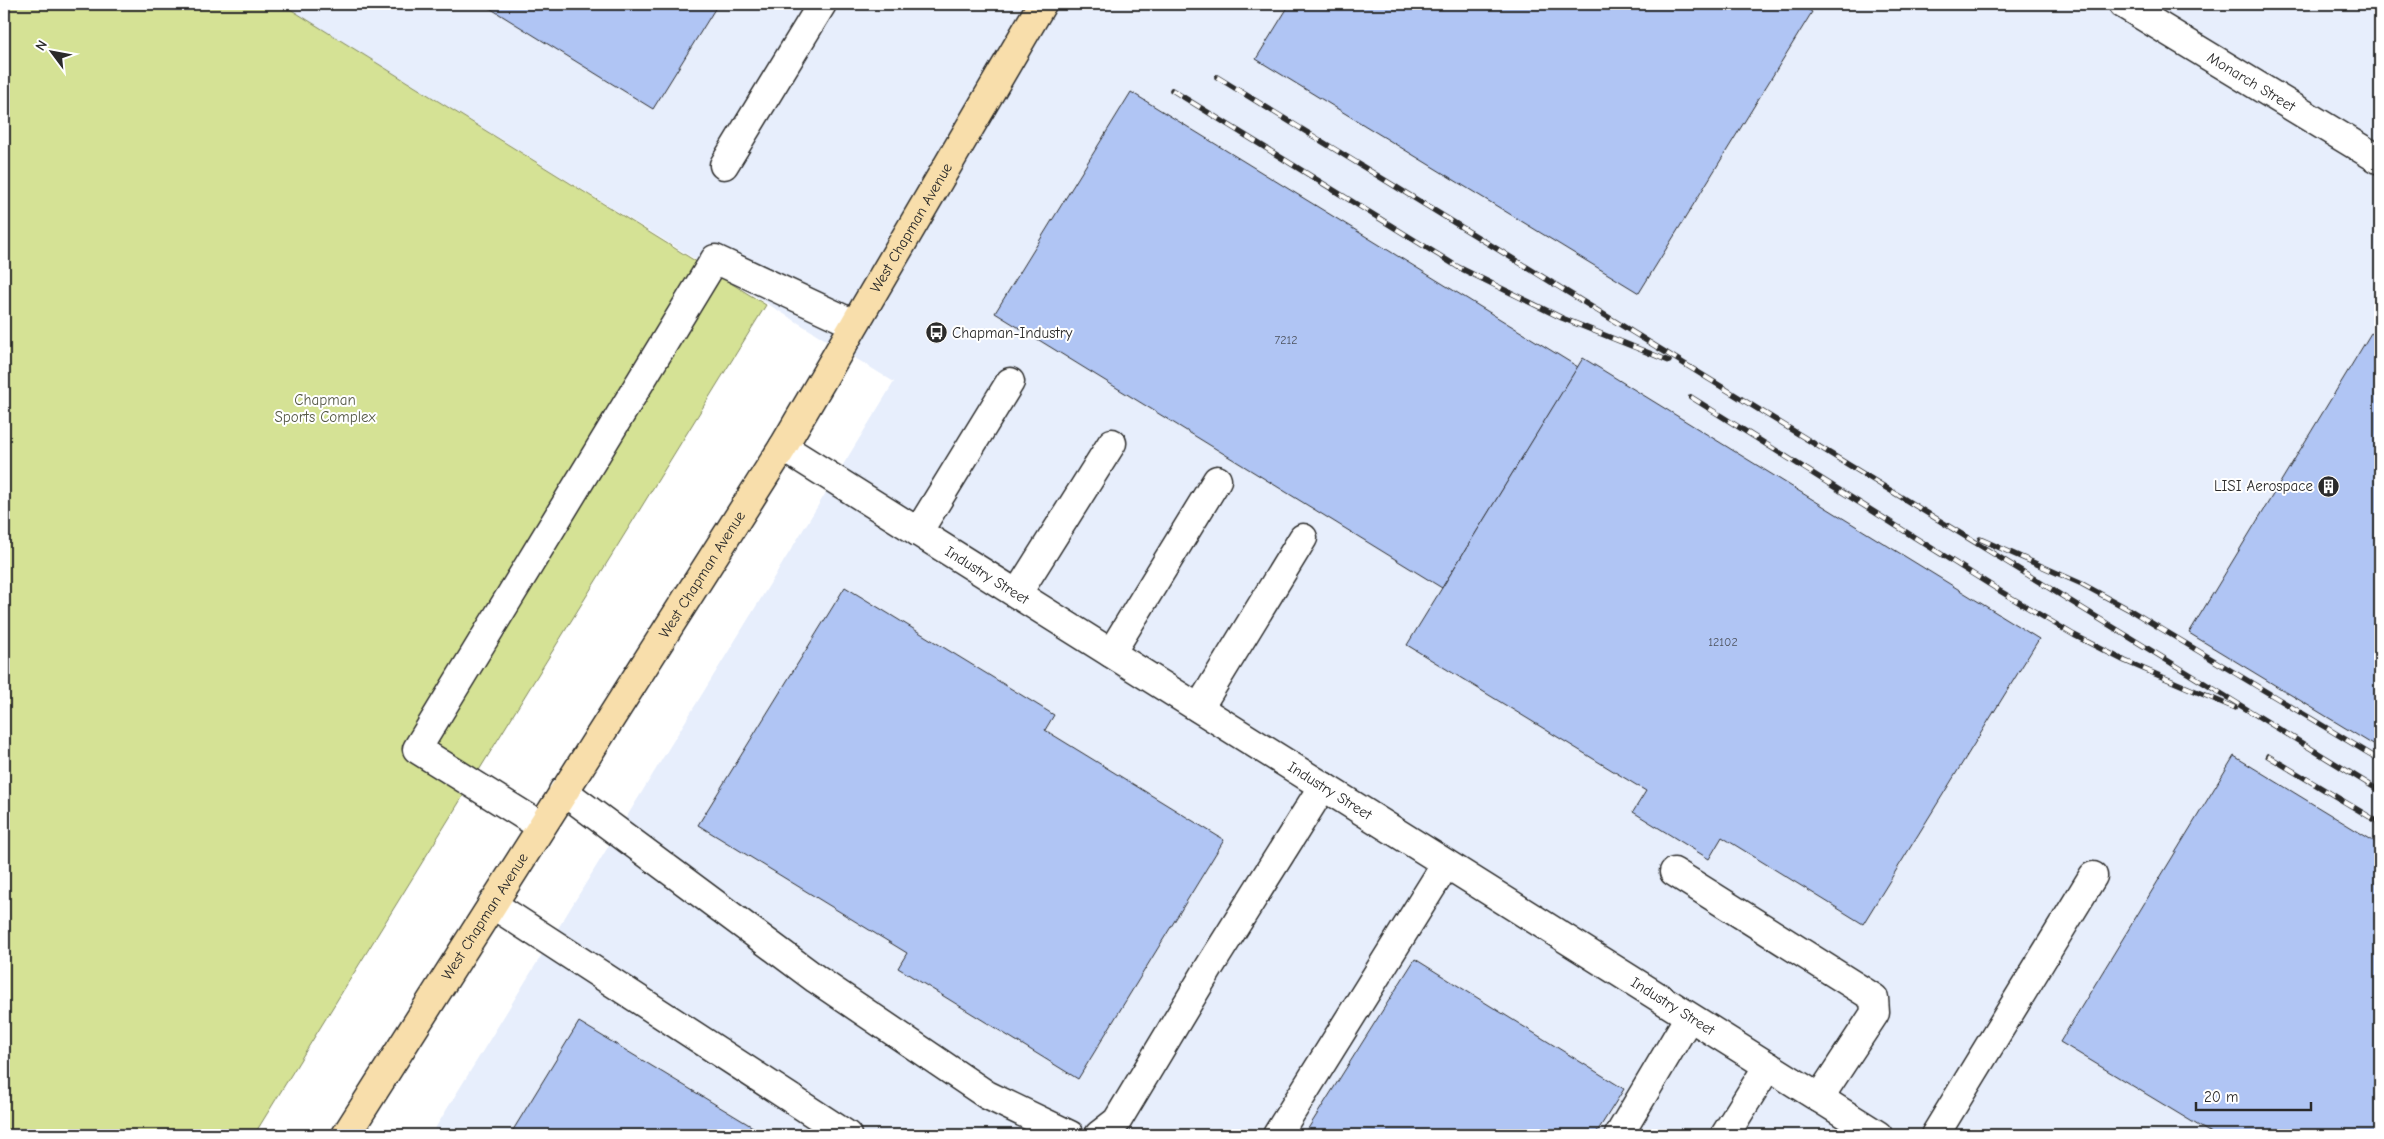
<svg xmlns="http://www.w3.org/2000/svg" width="2384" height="1139" font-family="'Comic Neue',sans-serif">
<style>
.built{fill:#e7eefc}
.green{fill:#d5e295;stroke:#808660}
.building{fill:#b0c5f4;stroke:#2b2b2b}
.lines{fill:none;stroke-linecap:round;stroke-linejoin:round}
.minor-casing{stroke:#2b2b2b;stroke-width:31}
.major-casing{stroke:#2b2b2b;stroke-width:31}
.minor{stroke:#fff;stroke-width:28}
.major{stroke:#f8deab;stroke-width:28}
.rail-casing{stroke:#2b2b2b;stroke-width:5.5}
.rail{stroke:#fff;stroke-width:4;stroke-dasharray:11;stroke-linecap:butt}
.labels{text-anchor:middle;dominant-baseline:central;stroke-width:4;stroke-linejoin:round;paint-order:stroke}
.number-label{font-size:12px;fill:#4c525d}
.street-label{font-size:15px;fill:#2b2b2b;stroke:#fff}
.poi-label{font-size:15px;fill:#2b2b2b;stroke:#fff;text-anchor:start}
.park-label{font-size:15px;fill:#565946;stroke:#fff}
</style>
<rect width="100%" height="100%" fill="#fff"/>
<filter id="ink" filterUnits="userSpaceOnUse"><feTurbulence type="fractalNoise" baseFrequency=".02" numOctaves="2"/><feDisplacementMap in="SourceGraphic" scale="10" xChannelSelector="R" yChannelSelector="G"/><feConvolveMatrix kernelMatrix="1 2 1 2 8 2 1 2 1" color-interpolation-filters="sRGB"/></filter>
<g filter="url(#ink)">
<path class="built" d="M282,4H2380V1135H431L894,382Z"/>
<path class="green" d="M4,4H282L766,305L254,1135H4Z"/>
<g class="building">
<path d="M483,4H718L653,109Z"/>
<path d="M1290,4H1799L1812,12L1639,293L1256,59Z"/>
<path d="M1131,92L1578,367L1442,588L995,313Z"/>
<path d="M2371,333L2380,338V749L2189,633Z"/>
<path d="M1583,358L2039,639L1863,924L1722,837L1709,859L1633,812L1646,791L1407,645Z"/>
<path d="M845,587L1054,715L1045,730L1224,840L1078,1079L898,968L907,953L698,825Z"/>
<path d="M2234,756L2380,845V1135H2214L2060,1042Z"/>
<path d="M1415,959L1624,1089L1595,1135H1304Z"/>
<path d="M579,1022L766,1135H510Z"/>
</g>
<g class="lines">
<defs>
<g id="minor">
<path id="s1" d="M2123,4L2380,160"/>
<path d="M724,165L822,4"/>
<path id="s2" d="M783,447L1878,1135"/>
<path d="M918,532L1010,382"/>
<path d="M1017,594L1112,443"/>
<path d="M1111,653L1217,480"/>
<path d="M1199,708L1303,538"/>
<path d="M563,791L816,979L987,1095L1070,1135"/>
<path d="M541,826L417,749L715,259L854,324"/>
<path d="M1674,872L1874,998L1875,1013L1819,1098"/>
<path d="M492,904L847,1135"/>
<path d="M1099,1135L1117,1121L1210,966L1323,786"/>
<path d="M1277,1135L1446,864"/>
<path d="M1619,1135L1689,1017"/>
<path d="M1725,1135L1768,1066"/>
<path d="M1935,1135L2093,876"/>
</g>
<g id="major">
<path id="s3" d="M346,1135L783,447L1042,4"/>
</g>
</defs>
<use href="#minor" class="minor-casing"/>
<use href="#major" class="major-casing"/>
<use href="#minor" class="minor"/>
<use href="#major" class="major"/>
<defs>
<g id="rail">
<path d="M1217,77L2380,791"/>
<path d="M1172,90L1458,267L1562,318L1669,361"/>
<path d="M1691,397L2000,591L2074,635L2125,661L2235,708"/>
<path d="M1980,539L2082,584L2130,610L2380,760"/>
<path d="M2268,756L2380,823"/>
</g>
</defs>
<use href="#rail" class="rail-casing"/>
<use href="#rail" class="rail"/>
</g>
</g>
<defs>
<symbol id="bus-disc" viewBox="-11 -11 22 22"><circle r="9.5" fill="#2b2b2b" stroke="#fff"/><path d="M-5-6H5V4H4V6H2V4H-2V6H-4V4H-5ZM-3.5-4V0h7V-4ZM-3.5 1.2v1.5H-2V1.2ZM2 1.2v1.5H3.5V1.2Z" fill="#fff"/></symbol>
<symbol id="building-disc" viewBox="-11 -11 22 22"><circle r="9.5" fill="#2b2b2b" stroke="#fff"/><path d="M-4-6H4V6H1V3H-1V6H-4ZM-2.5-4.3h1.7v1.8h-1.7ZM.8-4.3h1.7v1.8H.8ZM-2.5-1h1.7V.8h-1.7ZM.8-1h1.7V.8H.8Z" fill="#fff"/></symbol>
</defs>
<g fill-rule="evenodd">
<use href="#bus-disc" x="924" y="320" width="25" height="25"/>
<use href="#building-disc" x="2316" y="474" width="25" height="25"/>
</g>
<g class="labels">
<g class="number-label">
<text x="1286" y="340">7212</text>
<text x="1723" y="642">12102</text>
</g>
<g class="street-label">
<text stroke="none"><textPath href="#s1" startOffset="150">Monarch Street</textPath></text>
<text stroke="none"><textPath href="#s3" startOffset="1069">West Chapman Avenue</textPath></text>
<text stroke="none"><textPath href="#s3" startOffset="664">West Chapman Avenue</textPath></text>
<text stroke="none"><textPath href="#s2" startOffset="241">Industry Street</textPath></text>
<text stroke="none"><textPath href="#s2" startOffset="646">Industry Street</textPath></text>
<text stroke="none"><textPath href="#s3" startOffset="259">West Chapman Avenue</textPath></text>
<text stroke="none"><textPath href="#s2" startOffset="1051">Industry Street</textPath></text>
</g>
<g class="poi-label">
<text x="952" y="333">Chapman-Industry</text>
<text x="2313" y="486" text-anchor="end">LISI Aerospace</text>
</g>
<g class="park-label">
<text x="325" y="400">Chapman<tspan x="325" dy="17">Sports Complex</tspan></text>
</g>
</g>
<rect width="2384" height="1139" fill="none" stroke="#fff" stroke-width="20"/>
<rect x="10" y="10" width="2364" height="1119" fill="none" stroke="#2b2b2b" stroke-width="2" filter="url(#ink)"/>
<g transform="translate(52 52) rotate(302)" stroke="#ffffff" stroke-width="4" paint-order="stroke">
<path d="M0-4L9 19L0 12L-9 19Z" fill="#2b2b2b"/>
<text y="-8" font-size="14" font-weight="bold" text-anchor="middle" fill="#2b2b2b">N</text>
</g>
<path d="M2196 1102v8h115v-8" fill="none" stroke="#2b2b2b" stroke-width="2.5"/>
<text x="2204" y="1102" font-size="15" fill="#2b2b2b" stroke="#ffffff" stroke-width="4" paint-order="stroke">20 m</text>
</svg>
